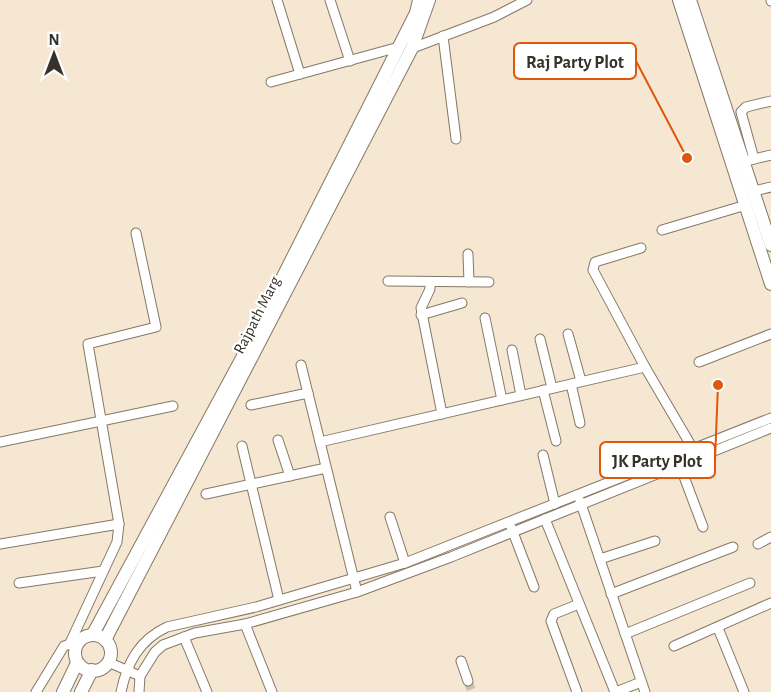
<svg xmlns="http://www.w3.org/2000/svg" width="771" height="692" font-family="'Alegreya Sans',sans-serif">
<style>
.lines{fill:none;stroke-linecap:round;stroke-linejoin:round}
.minor-tunnel{stroke:#cfc3b0;stroke-width:9;stroke-dasharray:9 4.5;stroke-linecap:butt}
.minor-casing{stroke:#857865;stroke-width:11}
.major-casing{stroke:#857865;stroke-width:14}
.minor{stroke:#fff;stroke-width:9}
.major{stroke:#fff;stroke-width:12}
.labels{text-anchor:middle;dominant-baseline:central;stroke-width:4.5;stroke-linejoin:round;paint-order:stroke}
.street-label{font-size:16px;fill:#363129;stroke:#fff}
.leader{fill:none;stroke:#df570d;stroke-width:2}
.callout-dot{fill:#df570d;stroke:#fff;stroke-width:2}
.callout{fill:#fff;stroke:#df570d;stroke-width:2}
.callout-label{font-size:18px;text-anchor:middle;font-weight:bold;fill:#363129}
</style>
<rect width="100%" height="100%" fill="#f5e7d2"/>
<g class="lines">
<path class="minor-tunnel" d="M468,681L472,692"/>
<defs>
<g id="minor">
<path d="M277,0L300,74"/>
<path d="M330,0L350,61"/>
<path d="M771,0V1"/>
<path d="M443,36L456,139"/>
<path d="M410,49L494,17L527,0"/>
<path d="M271,82L399,47"/>
<path d="M754,159L741,112L746,107L771,101"/>
<path d="M750,160L771,155"/>
<path d="M754,191L771,187"/>
<path d="M662,230L746,205"/>
<path d="M641,248L595,262L593,270L645,367L696,454"/>
<path d="M468,254L469,282"/>
<path d="M388,281L489,282"/>
<path d="M430,282V289L421,308L442,414"/>
<path d="M421,315L462,303"/>
<path d="M485,318L502,400"/>
<path d="M568,334L581,381"/>
<path d="M540,339L552,388"/>
<path d="M512,350L521,395"/>
<path d="M699,362L771,334"/>
<path d="M301,365L357,592"/>
<path d="M571,384L580,423"/>
<path d="M543,390L556,441"/>
<path d="M251,405L308,393"/>
<path d="M278,440L290,476"/>
<path d="M0,442L173,406"/>
<path d="M320,442L645,367"/>
<path d="M242,446L279,600"/>
<path d="M543,455L555,504"/>
<path d="M680,466L703,527"/>
<path d="M206,494L326,468"/>
<path d="M580,501L645,692"/>
<path d="M390,517L405,563"/>
<path d="M545,519L615,692"/>
<path d="M511,527L534,587"/>
<path d="M0,544L119,524"/>
<path d="M758,544L771,537"/>
<path d="M600,559L655,541"/>
<path d="M19,583L103,571"/>
<path d="M611,594L733,547"/>
<path d="M245,624L272,692"/>
<path d="M718,628L744,692"/>
<path d="M625,634L750,583"/>
<path d="M184,637L207,692"/>
<path d="M70,643L117,542L119,524L88,344L156,327L136,233"/>
<path d="M674,646L771,603"/>
<path d="M461,661L468,681"/>
<path d="M108,662L140,676"/>
<path d="M36,692L64,646L74,643"/>
<path d="M121,692C127,663 139,640 167,627L256,607L405,563L771,418"/>
<path d="M139,692L140,676L155,652L163,645L195,633L245,624L357,592L451,557L771,428"/>
<path d="M577,692L551,621L554,614L579,604"/>
<path d="M616,692L641,682"/>
</g>
<g id="major">
<path d="M679,0L771,284"/>
<path d="M690,0L771,245"/>
<path d="M93,634L242,358L416,13L419,0"/>
<circle cx="93" cy="653" r="18"/>
<path d="M105,640L412,48L429,0"/>
<path d="M63,692L77,663"/>
<path d="M81,692L92,670"/>
</g>
</defs>
<use href="#minor" class="minor-casing"/>
<use href="#major" class="major-casing"/>
<use href="#minor" class="minor"/>
<use href="#major" class="major"/>
</g>
<g class="labels">
<g class="street-label">
<text transform="translate(257 315) rotate(-63)">Rajpath Marg</text>
</g>
</g>
<path class="leader" d="M687 158L636 61M718 385L715 460"/>
<g class="callout-dot">
<circle cx="687" cy="158" r="6"/>
<circle cx="718" cy="385" r="6"/>
</g>
<g class="callout">
<rect x="514" y="43" width="122" height="36" rx="6"/>
<rect x="600" y="442" width="115" height="36" rx="6"/>
</g>
<g class="callout-label">
<text x="575" y="68">Raj Party Plot</text>
<text x="657" y="467">JK Party Plot</text>
</g>
<g transform="translate(54 54)" stroke="#ffffff" stroke-width="4.5" paint-order="stroke">
<path d="M0-4.5L10 22L0 15L-10 22Z" fill="#363129"/>
<text y="-9" font-size="16" font-weight="bold" text-anchor="middle" fill="#363129">N</text>
</g>
</svg>
